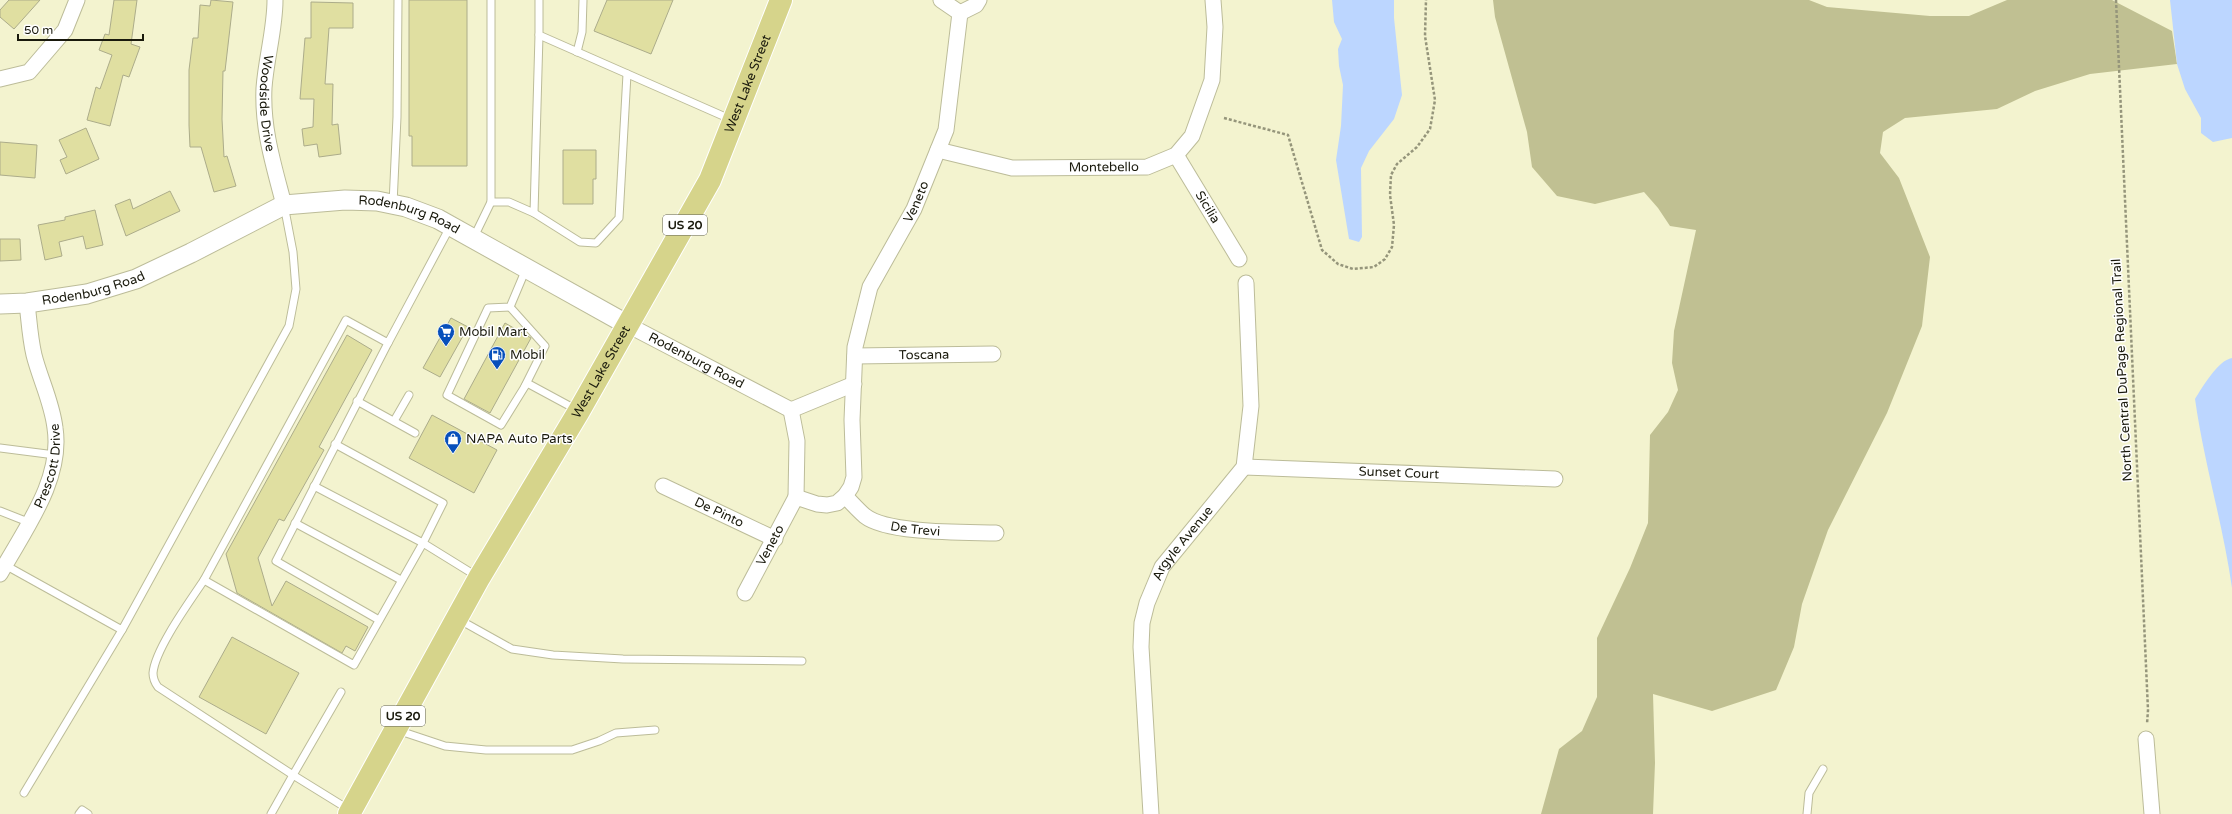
<svg xmlns="http://www.w3.org/2000/svg" width="2232" height="814" font-family="'Varela Round',sans-serif">
<style>
.green{fill:#c0c092}
.water{fill:#bcd6ff}
.building{fill:#e0dfa1;stroke:#acac8a}
.lines{fill:none;stroke-linecap:round;stroke-linejoin:round}
.service-casing{stroke:#bcbc99;stroke-width:9}
.minor-casing{stroke:#bcbc99;stroke-width:17}
.tertiary-casing{stroke:#bcbc99;stroke-width:21}
.primary-casing{stroke:#fff;stroke-width:24}
.path{stroke:#95957b;stroke-width:2.5;stroke-dasharray:3 2;stroke-linecap:butt}
.service{stroke:#fff;stroke-width:7}
.minor{stroke:#fff;stroke-width:15}
.tertiary{stroke:#fff;stroke-width:19}
.primary{stroke:#d6d48b;stroke-width:22}
.labels{text-anchor:middle;dominant-baseline:central;stroke-width:3;stroke-linejoin:round;paint-order:stroke}
.shield{fill:#fff;stroke:#5e5e55;stroke-width:1}
.shield-label{font-size:12px;font-weight:bold;fill:#19190c}
.street-label{font-size:13px;fill:#19190c;stroke:#fff}
.poi-label{font-size:13px;fill:#19190c;stroke:#fff;text-anchor:start}
</style>
<rect width="100%" height="100%" fill="#f3f3cf"/>
<path class="green" d="M1493,0H1809L1827,7L1930,16H1969L2007,0H2112L2172,31L2177,64L2090,74L2035,91L1997,109L1905,118L1883,132L1880,153L1899,178L1930,257L1922,326L1887,413L1828,530L1802,604L1794,647L1776,690L1712,711L1653,694L1655,763L1653,814H1541L1559,749L1582,731L1597,697V638L1630,568L1648,523L1650,435L1668,412L1678,390L1672,363L1674,331L1696,230L1670,226L1658,208L1644,192L1595,204L1557,196L1532,167L1527,132L1495,17Z"/>
<g class="water">
<path d="M1332,0H1394V18L1402,95L1394,119L1369,151L1361,168L1362,237L1359,242L1349,239L1336,160L1341,126L1343,85L1339,66L1338,49L1342,39L1334,22Z"/>
<path d="M2170,0H2232V138L2213,142L2201,133V118L2185,89L2177,64Z"/>
<path d="M2232,358V588C2223,524 2204,463 2195,399C2202,388 2218,360 2232,358Z"/>
</g>
<g class="building">
<path d="M9,0H40L14,29L0,17V10Z"/>
<path d="M114,0H137L131,44L140,47L129,77L123,75L110,126L87,120L96,87L100,89L112,55L99,50L105,34L109,35Z"/>
<path d="M211,0L233,2L225,71H223L222,119L224,157L227,156L236,186L214,192L201,147H190L189,125V70L193,38H198L200,5L210,6Z"/>
<path d="M409,0H467V166H412V136H409Z"/>
<path d="M607,0H673L651,54L594,31Z"/>
<path d="M311,2L353,3V28H329L325,84H333L332,125L338,124L341,154L319,157L317,144L304,146L302,129L313,127L314,99H300L305,38H311Z"/>
<path d="M86,128L99,159L66,174L60,160L67,157L59,140Z"/>
<path d="M0,142L37,145L35,178L0,175Z"/>
<path d="M563,150H596V179H593V204H563Z"/>
<path d="M170,191L180,211L126,236L115,205L130,199L133,209Z"/>
<path d="M95,210L103,245L86,249L83,236L59,242L62,256L45,260L38,225L65,220V217Z"/>
<path d="M0,239H20L21,260L0,261Z"/>
<path d="M451,318L468,327L440,377L423,368Z"/>
<path d="M505,323L531,338L490,413L464,399Z"/>
<path d="M347,335L372,350L319,447L324,450L284,521L279,519L258,558L272,606L286,581L368,627L355,651L346,646L342,653L237,593L226,554Z"/>
<path d="M432,415L497,450L474,493L409,458Z"/>
<path d="M232,637L299,673L266,734L199,697Z"/>
</g>
<g class="lines">
<defs>
<g id="service">
<path d="M539,0V35L730,119"/>
<path d="M577,52L582,32L583,0"/>
<path d="M491,202H509L534,213L539,35"/>
<path d="M393,204L397,117L398,0"/>
<path d="M534,213L580,242L596,243L619,218L627,74"/>
<path d="M450,227L388,343L346,320L204,580L354,665L423,543L478,577"/>
<path d="M474,237L491,202V0"/>
<path d="M526,269L510,307L488,308L447,395L501,425L527,383L577,410"/>
<path d="M510,307L545,346L525,386"/>
<path d="M357,401L415,433"/>
<path d="M394,421L409,395"/>
<path d="M0,448L55,455"/>
<path d="M314,486L423,543L443,503L335,444"/>
<path d="M0,511L28,522"/>
<path d="M295,523L401,580"/>
<path d="M5,565L122,630L289,326L296,289L293,252L284,205"/>
<path d="M204,580C190,601 155,649 153,673C153,679 155,683 158,687L293,775L341,692"/>
<path d="M458,619L512,649L553,655L623,659L802,661"/>
<path d="M379,620L276,561L388,343"/>
<path d="M397,730L445,746L486,750H572L599,741L616,733L655,730"/>
<path d="M24,793L122,630"/>
<path d="M79,814L82,810L88,814"/>
<path d="M271,814L293,775L348,809"/>
<path d="M1807,814L1809,793L1823,769"/>
</g>
<g id="minor">
<path id="s1" d="M275,0C275,29 266,59 264,88C262,129 274,166 284,205"/>
<path d="M941,0L960,13"/>
<path d="M960,13L976,5L979,0"/>
<path d="M0,79L29,72L65,30L77,0"/>
<path id="s2" d="M938,150L1012,168L1147,167L1176,155L1192,136L1212,80L1215,27L1213,0"/>
<path id="s3" d="M1176,155L1239,259"/>
<path id="s4" d="M628,325L791,410"/>
<path id="s5" d="M855,356L993,354"/>
<path d="M791,410L797,441L796,497"/>
<path d="M791,410L854,384"/>
<path id="s6" d="M1244,467L1555,479"/>
<path id="s7" d="M663,486L775,539"/>
<path id="s8" d="M845,496C852,503 858,510 865,516C888,534 966,532 996,533"/>
<path id="s9" d="M0,574C24,530 63,480 55,428C52,402 40,379 34,355C30,338 29,320 27,303"/>
<path id="s10" d="M745,593L796,497L817,504L827,505L837,503L845,496L851,487L854,477L852,420L855,347L870,287L914,209L946,130L960,13"/>
<path d="M2146,739L2152,814"/>
<path id="s11" d="M1151,814L1141,647L1142,623L1147,603L1162,567L1244,467L1251,406L1246,283"/>
</g>
<g id="tertiary">
<path id="s12" d="M0,304L27,303L87,294L136,279L191,253L284,205L345,200L377,201L406,207L438,219L628,325"/>
</g>
<g id="primary">
<path id="s13" d="M349,814L479,578L579,411L710,180L781,0"/>
</g>
</defs>
<use href="#service" class="service-casing"/>
<use href="#minor" class="minor-casing"/>
<use href="#tertiary" class="tertiary-casing"/>
<use href="#primary" class="primary-casing"/>
<g class="path">
<path d="M2116,0L2148,710L2147,724"/>
<path d="M1224,118L1288,135L1322,250L1338,264L1353,269L1374,267L1385,259L1392,247L1394,225L1390,195L1391,175L1397,164L1417,147L1430,129L1435,100L1425,36L1426,0"/>
</g>
<use href="#service" class="service"/>
<use href="#minor" class="minor"/>
<use href="#tertiary" class="tertiary"/>
<use href="#primary" class="primary"/>
</g>
<defs>
<symbol id="supermarket-pin" viewBox="-11 -11 22 30"><path d="M0 17L-7.5 6A9.5 9.5 0 1 1 7.5 6Z" fill="#0850bb" stroke="#fff"/><path d="M-6-5.5h2.5l.6 2H6L4.5 2H-2.5L-4.4-4H-6ZM-1.5 3.2a1.3 1.3 0 1 0 .1 0ZM3 3.2a1.3 1.3 0 1 0 .1 0Z" fill="#fff"/></symbol>
<symbol id="fuel-pin" viewBox="-11 -11 22 30"><path d="M0 17L-7.5 6A9.5 9.5 0 1 1 7.5 6Z" fill="#0850bb" stroke="#fff"/><path d="M-5.5-6h7V0h2V4h1.3V-2.5L3-4.5l.8-.8L6-3V5H2.5V1h-1V6h-7ZM-4.2-4.7v3.2H.2V-4.7Z" fill="#fff"/></symbol>
<symbol id="shop-pin" viewBox="-11 -11 22 30"><path d="M0 17L-7.5 6A9.5 9.5 0 1 1 7.5 6Z" fill="#0850bb" stroke="#fff"/><path d="M-5-2.5h2.3a2.7 3.5 0 0 1 5.4 0H5L5.5 6h-11ZM-1.5-2.5h3a1.5 2.3 0 0 0-3 0Z" fill="#fff"/></symbol>
</defs>
<g fill-rule="evenodd">
<use href="#supermarket-pin" x="436" y="322" width="20" height="27"/>
<use href="#fuel-pin" x="487" y="345" width="20" height="27"/>
<use href="#shop-pin" x="443" y="429" width="20" height="27"/>
</g>
<g class="labels">
<g class="shield">
<rect x="663" y="215" width="44" height="20" rx="3"/>
<rect x="381" y="706" width="44" height="20" rx="3"/>
</g>
<g class="shield-label">
<text x="685" y="225">US 20</text>
<text x="403" y="716">US 20</text>
</g>
<g class="street-label">
<text stroke="none"><textPath href="#s13" startOffset="833">West Lake Street</textPath></text>
<text stroke="none"><textPath href="#s1" startOffset="104">Woodside Drive</textPath></text>
<text stroke="none"><textPath href="#s2" startOffset="168">Montebello</textPath></text>
<text stroke="none"><textPath href="#s10" startOffset="472">Veneto</textPath></text>
<text stroke="none"><textPath href="#s3" startOffset="61">Sicilia</textPath></text>
<text stroke="none"><textPath href="#s12" startOffset="432">Rodenburg Road</textPath></text>
<text stroke="none"><textPath href="#s12" startOffset="95">Rodenburg Road</textPath></text>
<text stroke="none"><textPath href="#s5" startOffset="69">Toscana</textPath></text>
<text stroke="none"><textPath href="#s4" startOffset="77">Rodenburg Road</textPath></text>
<text transform="translate(2122 370) rotate(-93)">North Central DuPage Regional Trail</text>
<text stroke="none"><textPath href="#s13" startOffset="509">West Lake Street</textPath></text>
<text stroke="none"><textPath href="#s9" startOffset="120">Prescott Drive</textPath></text>
<text stroke="none"><textPath href="#s6" startOffset="155">Sunset Court</textPath></text>
<text stroke="none"><textPath href="#s7" startOffset="62">De Pinto</textPath></text>
<text stroke="none"><textPath href="#s8" startOffset="81">De Trevi</textPath></text>
<text stroke="none"><textPath href="#s11" startOffset="282">Argyle Avenue</textPath></text>
<text stroke="none"><textPath href="#s10" startOffset="54">Veneto</textPath></text>
</g>
<g class="poi-label">
<text x="459" y="332">Mobil Mart</text>
<text x="510" y="355">Mobil</text>
<text x="466" y="439">NAPA Auto Parts</text>
</g>
</g>
<path d="M18 34v6h125v-6" fill="none" stroke="#19190c" stroke-width="2"/>
<text x="24" y="34" font-size="12" fill="#19190c" stroke="#ffffff" stroke-width="3" paint-order="stroke">50 m</text>
</svg>
